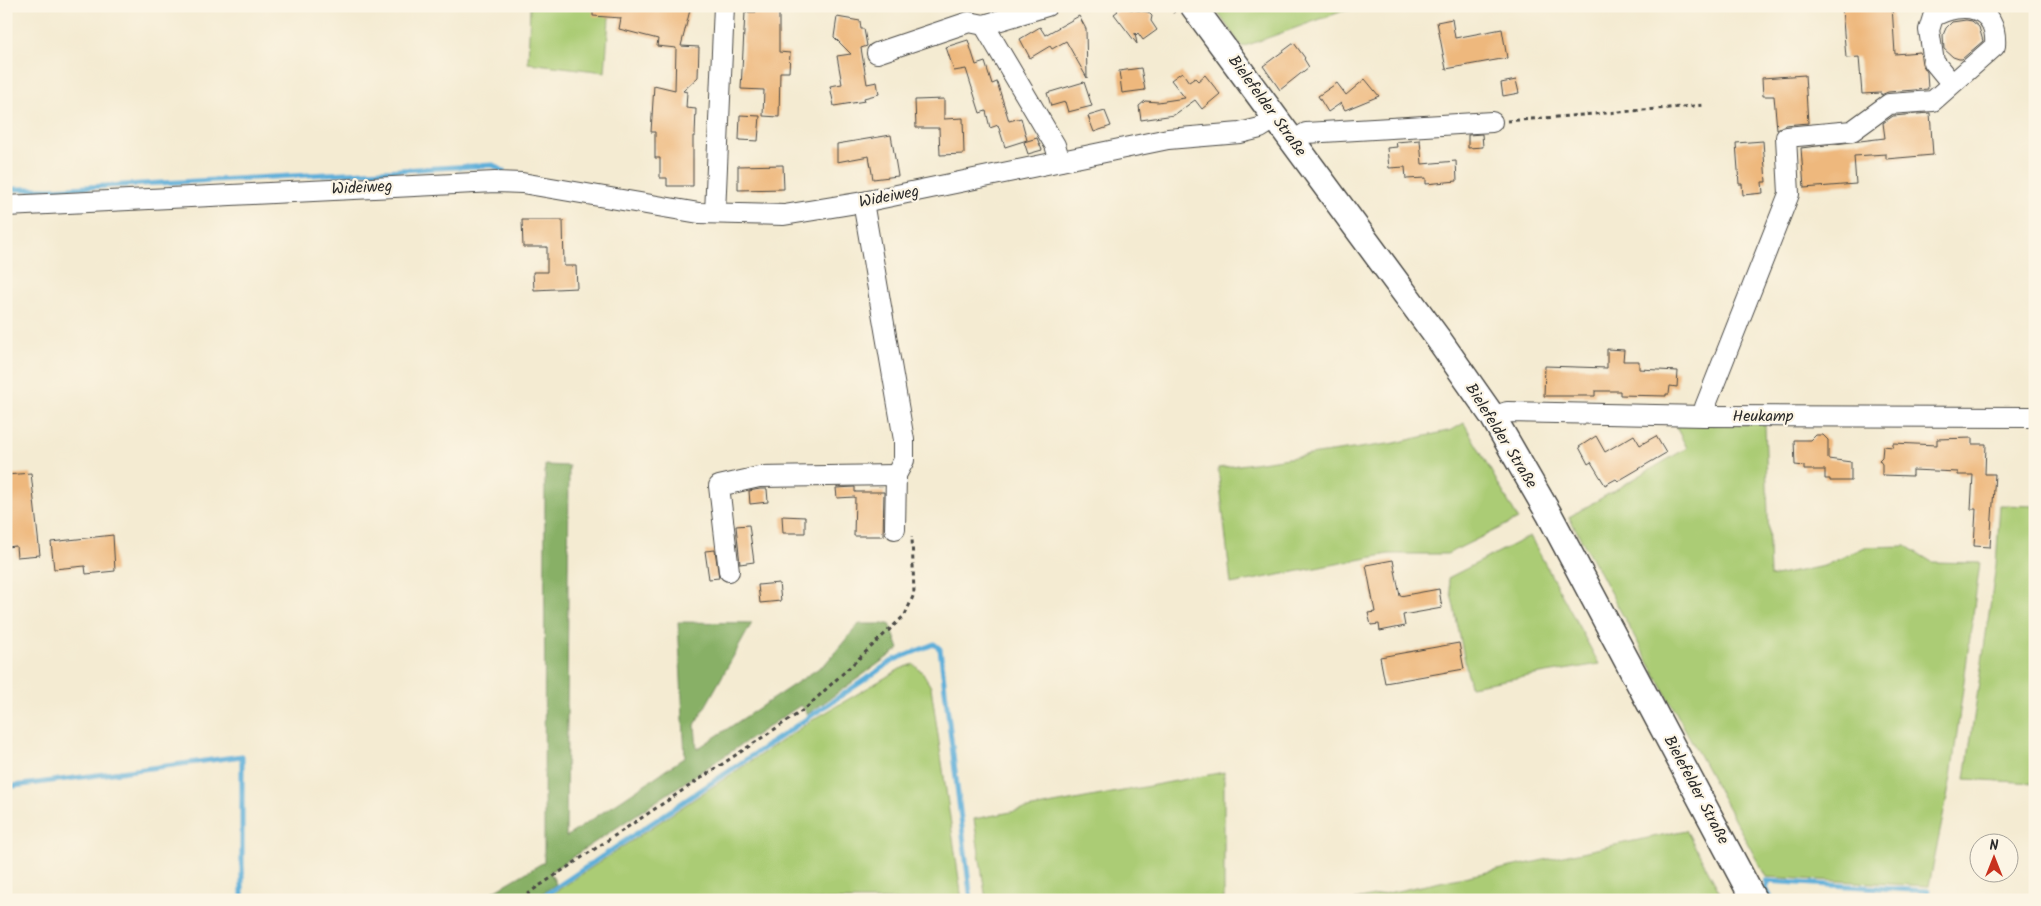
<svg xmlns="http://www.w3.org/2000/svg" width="2041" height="906" font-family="Kalam,sans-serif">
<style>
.green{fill:#abcc75;stroke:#6b7c50}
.forest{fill:#88b066;stroke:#5a6e48}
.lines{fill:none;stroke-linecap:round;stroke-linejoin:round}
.stream{stroke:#5fafd9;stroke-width:5}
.building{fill:#eeb87d}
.minor-casing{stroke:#494844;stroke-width:22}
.major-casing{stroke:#494844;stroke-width:28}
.path{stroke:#494844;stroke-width:3;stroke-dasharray:4 4;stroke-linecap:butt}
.minor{stroke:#fff;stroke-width:20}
.major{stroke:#fff;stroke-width:25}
.labels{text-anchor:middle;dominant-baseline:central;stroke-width:4.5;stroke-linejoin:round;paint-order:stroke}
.street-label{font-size:16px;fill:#2b2b2b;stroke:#fcf5e5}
</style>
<rect width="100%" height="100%" fill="#fcf5e5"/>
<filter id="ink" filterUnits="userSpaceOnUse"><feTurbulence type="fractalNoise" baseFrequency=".02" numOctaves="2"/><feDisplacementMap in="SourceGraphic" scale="10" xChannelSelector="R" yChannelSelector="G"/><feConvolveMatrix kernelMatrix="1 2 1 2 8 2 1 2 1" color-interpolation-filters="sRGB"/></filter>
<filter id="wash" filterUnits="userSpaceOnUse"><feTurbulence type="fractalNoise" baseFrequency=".0096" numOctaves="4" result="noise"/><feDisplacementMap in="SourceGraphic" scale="20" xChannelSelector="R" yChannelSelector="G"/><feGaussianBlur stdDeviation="1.12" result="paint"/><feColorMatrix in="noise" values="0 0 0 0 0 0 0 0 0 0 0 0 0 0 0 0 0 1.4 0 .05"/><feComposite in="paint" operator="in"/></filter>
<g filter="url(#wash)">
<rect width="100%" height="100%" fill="#f4ebd2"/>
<g class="green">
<path d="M530,6H610L605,72L528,63Z"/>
<path d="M1213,6H1372L1343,11L1242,47Z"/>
<path d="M1464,423L1518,519L1447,554H1389L1231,584L1218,468L1395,443L1452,430Z"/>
<path d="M1765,424L1770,577L1824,566L1865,547L1906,546L1932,562L1980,563L1951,777L1929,886L1766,877L1569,517L1687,448L1675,425Z"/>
<path d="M2000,505L2035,506V783L1965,779L1996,565Z"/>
<path d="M1530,536L1599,664L1470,686L1448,578Z"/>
<path d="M913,664L922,672L931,687L962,900H543L811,721L900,669Z"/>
<path d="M1224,772V900H986L974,819Z"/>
<path d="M1686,830L1724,900H1355Z"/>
</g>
<path class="forest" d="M545,465L569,466L566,837L685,757L678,622L752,623L695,725L697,749L825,664L859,624H890L899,649L808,714L801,705L550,872L556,884L537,897L539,900H479L544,862Z"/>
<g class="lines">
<g class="stream">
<path d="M6,189H50L493,165L503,171"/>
<path d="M6,787L242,756V900"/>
<path d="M1766,881L1928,891"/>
<path d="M1769,882L1766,888L1772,900"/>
<path d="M542,897L894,660L934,644L940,649L971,900"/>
<path d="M1736,897L1738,900"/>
</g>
</g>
<g id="blocks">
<g class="building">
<path d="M593,6H691L681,46L699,47L698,77L683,91L687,92L686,108L696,109L695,136H693V186H667V178H660V158H655V132H651L654,85L675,90L676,48L657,46L658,39L619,29L621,18L593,16Z"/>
<path d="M756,6H779V52L790,53L789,72H780L779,117L763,116L764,90L741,89L745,12H756Z"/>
<path d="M1114,6L1148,12L1152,16L1151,21L1157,30L1143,40L1138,33L1136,35L1135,33L1137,44L1114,14L1118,11Z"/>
<path d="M1865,6H1892L1895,54L1920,52L1922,64L1927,72L1928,89L1888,92L1881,95V93L1862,94L1859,57L1846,58L1842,8Z"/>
<path d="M1079,16L1086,29L1087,78L1066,41L1052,49L1050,46L1030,58L1020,39L1040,27L1045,35Z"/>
<path d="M837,17L860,21L861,29H864L867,46L861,48L867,84L877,82L879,94L864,98L865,101L834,106L830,86L842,84L837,56L851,54L834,37Z"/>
<path d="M1452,19L1455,38L1502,29L1507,58L1446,69L1437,22Z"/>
<path d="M1966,20L1972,21L1979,27L1983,41L1962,59H1959L1953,57L1944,49L1943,35L1946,28L1952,22Z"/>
<path d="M968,40L976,65L985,62L992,84L997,82L1009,121L1021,118L1027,140L1005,147L998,125L990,128L986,111L980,113L966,69L954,71L946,47Z"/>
<path d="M1294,43L1305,58L1304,59L1309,67L1280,90L1263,66Z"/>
<path d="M1141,68L1145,90L1122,93L1119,71Z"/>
<path d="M1182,72L1189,82L1195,78L1198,81L1205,75L1220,94L1202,109L1195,100L1174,115L1141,120L1139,106L1145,101L1158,102L1185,98L1171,80Z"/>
<path d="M1805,75L1808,123L1785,125L1777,129L1774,96H1763L1762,78Z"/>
<path d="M1365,79L1379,96L1345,110L1341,103L1328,112L1318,96L1337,83L1346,95Z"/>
<path d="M1516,80L1519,93L1503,96L1501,83Z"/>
<path d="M1084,82L1092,106L1068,112L1065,102L1051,106L1047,93Z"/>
<path d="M944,99V119L963,118L964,154L940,155L939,128H916L915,100Z"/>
<path d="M1105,111L1111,126L1094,132L1088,116Z"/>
<path d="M1930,113L1933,155L1886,159V154L1854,156L1856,184L1804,188L1801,148L1885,138L1883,123L1893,116Z"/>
<path d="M740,115L760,116L758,141L739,140Z"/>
<path d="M1482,134L1483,147L1468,148V135Z"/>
<path d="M891,135L898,176L873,179L869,156L837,162V144Z"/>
<path d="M1037,138L1042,150L1028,154L1024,142Z"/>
<path d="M1420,140L1422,164L1456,161L1457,181L1426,184V178L1406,179L1405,167L1389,168L1387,148L1397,147L1396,142Z"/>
<path d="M1763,141L1766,182H1762L1763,193L1743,195L1742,184H1739L1736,143Z"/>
<path d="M783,165L784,189L738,190V166Z"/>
<path d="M522,220H563L564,266H576L577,288L534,290L533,272H547V247H523Z"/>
<path d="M1607,349L1624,350L1623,361H1639V369L1678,371L1677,387L1670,386L1669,394H1666V396L1620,395V391H1595V396H1544L1545,366L1607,368Z"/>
<path d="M1634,435L1640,445L1656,436L1666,453L1618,481L1616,479L1605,485L1591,462L1588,464L1579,447L1596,436L1605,452Z"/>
<path d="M1816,435H1823L1828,440V459L1851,462V481H1830V479H1825V470H1804V466L1795,465L1794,440H1811Z"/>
<path d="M1972,438V444H1986L1985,474H1995L1990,547L1974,546L1976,509H1971L1973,475H1958V472L1912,470V476L1882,475V464L1879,460L1882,457L1883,446L1893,447V443L1937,445V439Z"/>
<path d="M31,473L40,555L17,557L16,546L6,547V523H8L6,475Z"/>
<path d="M855,487V492H884L883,536H854L855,497L837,498L836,488Z"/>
<path d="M760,489H767L768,502L750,504L749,491Z"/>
<path d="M782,516L805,517V533H783Z"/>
<path d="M749,525L754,562L740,564L736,526Z"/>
<path d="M113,535L115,571L86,574L85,566L54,569L51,542Z"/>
<path d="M715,550L719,578L709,579L705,551Z"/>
<path d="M1393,560L1400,596L1439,589L1442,608L1403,615L1405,626L1380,631L1379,624L1371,625L1368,613L1375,612L1366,565Z"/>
<path d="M779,583L781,601L760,603L758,585Z"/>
<path d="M1459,643L1464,669L1385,683L1380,657Z"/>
</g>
</g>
</g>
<g filter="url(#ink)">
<use href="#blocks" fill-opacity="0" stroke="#494844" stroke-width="1"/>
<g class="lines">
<defs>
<g id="minor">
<path d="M984,25L1055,145L1060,161"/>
<path d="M877,53L969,22L984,25L1047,6"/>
<path d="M1293,141L1306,133L1492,122"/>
<path d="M863,202L904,440V460L896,475L895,529"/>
<path d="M6,206L495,182L522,183L699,213L784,215L863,202L1168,139L1240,133L1260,128L1276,118"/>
<path d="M715,213L724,6"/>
<path d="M1705,416V407L1789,194L1786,137L1852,131L1889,104L1933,101L1995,46C1998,6 1963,0 1933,17L1929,30L1934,62L1952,84"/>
<path d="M1493,417L1507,412L1705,416L2035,417"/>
<path d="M729,571L719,486L759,477L896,475"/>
</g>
<path id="major" d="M1193,6L1437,337L1493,417L1549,514L1754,900"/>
</defs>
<use href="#minor" class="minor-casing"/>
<use href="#major" class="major-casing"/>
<g class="path">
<path d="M1169,6L1174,13"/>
<path d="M1507,121L1706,105"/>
<path d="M521,900L533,890L805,709L905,615L914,594L912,536"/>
</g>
<use href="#minor" class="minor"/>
<use href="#major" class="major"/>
</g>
</g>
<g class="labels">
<g class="street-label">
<text transform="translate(1267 106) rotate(54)">Bielefelder Straße</text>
<text transform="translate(362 188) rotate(-3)">Wideiweg</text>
<text transform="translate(889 197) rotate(-11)">Wideiweg</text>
<text x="1763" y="416">Heukamp</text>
<text transform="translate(1501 436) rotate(58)">Bielefelder Straße</text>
<text transform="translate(1696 790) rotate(62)">Bielefelder Straße</text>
</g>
</g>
<rect width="2041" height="906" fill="none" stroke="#fcf5e5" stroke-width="25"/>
<g transform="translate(1994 858)"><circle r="24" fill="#fcf5e5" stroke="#a8a49b"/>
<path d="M0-4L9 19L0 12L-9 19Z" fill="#c8321e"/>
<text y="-8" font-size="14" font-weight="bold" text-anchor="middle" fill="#2b2b2b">N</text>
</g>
</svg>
